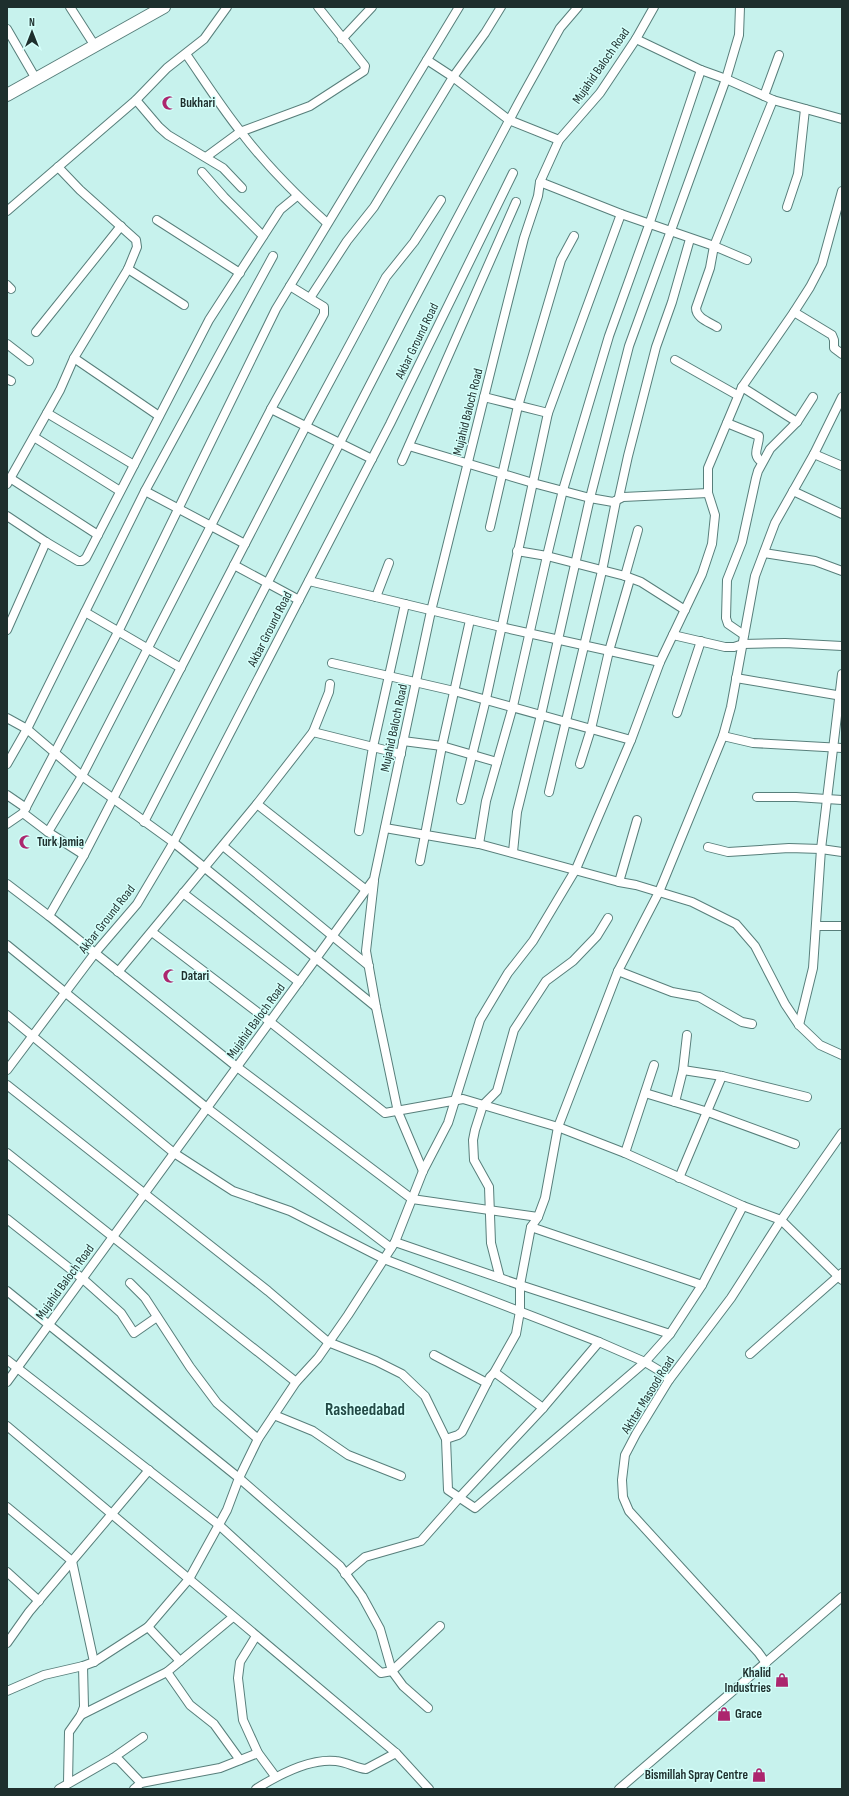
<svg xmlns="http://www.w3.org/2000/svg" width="849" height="1796" font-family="'Sofia Sans Condensed',sans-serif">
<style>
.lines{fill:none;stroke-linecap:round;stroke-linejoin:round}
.street-casing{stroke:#587f7b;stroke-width:10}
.secondary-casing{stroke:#587f7b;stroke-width:14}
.street{stroke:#fff;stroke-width:8}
.secondary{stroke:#fff;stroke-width:12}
.labels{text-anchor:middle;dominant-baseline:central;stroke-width:3;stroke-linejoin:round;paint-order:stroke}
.street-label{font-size:13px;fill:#1e2f2d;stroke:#d4fffa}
.poi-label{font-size:13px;font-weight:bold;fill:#1e2f2d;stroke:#d4fffa;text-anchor:start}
.district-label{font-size:17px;font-weight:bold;fill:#224945;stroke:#d4fffa}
</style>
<rect width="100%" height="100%" fill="#c7f2ed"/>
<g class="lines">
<defs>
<g id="street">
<path d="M70,7L95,46"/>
<path d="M7,29L36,79"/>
<path d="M342,39L372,7"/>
<path d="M636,39L701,70L726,79L773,100L842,119"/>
<path d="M186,54C204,80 221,107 241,132C266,165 296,195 327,223"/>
<path d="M427,60L453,77L509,120L559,140"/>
<path d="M764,96L779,55"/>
<path d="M136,100L159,127L168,135L223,168L242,188"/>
<path d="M206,157L240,132L310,106L364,71L365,66L318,7"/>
<path d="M202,172L224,197L263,236"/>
<path d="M540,182L621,214L714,246L773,100"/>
<path d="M787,207L798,174L805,109"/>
<path d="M7,211L136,100L167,68L204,39L227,7"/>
<path d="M157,220L240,273"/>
<path d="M128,269L184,305"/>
<path d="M7,285L11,289"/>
<path d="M310,298L347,241L374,207L453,77L485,33L501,7"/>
<path d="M794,312L832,335L834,340V348L842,354"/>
<path d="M717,327C709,322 696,318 696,308L710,268L714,246L747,260"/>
<path d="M36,332L121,226"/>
<path d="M7,344L29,361"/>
<path d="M74,358L159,416"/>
<path d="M675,360L737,395"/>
<path d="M7,379L11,381"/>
<path d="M742,387L797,422"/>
<path d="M484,397L548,413"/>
<path d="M271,409L372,459"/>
<path d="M47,413L134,465"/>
<path d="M727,423L759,436C759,447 751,455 762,462"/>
<path d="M34,437L120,491"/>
<path d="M409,446L533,483L590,498L613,502L623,497L708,493"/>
<path d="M814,454L842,466"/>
<path d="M402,461L516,202"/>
<path d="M10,478L98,535"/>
<path d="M7,484L60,390L74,358L128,269L137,247L136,240L80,190L58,167"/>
<path d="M145,491L245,544"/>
<path d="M793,491L842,514"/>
<path d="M619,497L628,456L656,347L672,302L690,239"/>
<path d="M7,516L46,542L78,561H82L86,558L209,320L280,210L297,196"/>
<path d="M490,527L518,406L561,260L574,236"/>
<path d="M517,551L547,556L625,576L641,582L685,610"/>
<path d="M764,553L815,561L842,571"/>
<path d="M234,565L299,600"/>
<path d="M625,576L638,530"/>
<path d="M309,581L501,627L660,662"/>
<path d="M376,597L389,563"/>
<path d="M85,612L181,668"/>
<path d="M7,630L46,542"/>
<path d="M673,635L725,647H734L743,644L785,643L842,646"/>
<path d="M744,635L728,624L726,618L727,580L742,542L756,478L758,471L770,449L797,422L813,397"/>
<path d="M332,663L454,691L631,740"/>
<path d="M736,678L842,696"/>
<path d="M677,713L701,641"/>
<path d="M7,718L27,729L82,776L173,842L376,1007"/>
<path d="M313,732L401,754"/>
<path d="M723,736L753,743L842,748"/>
<path d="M403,741L442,746L497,762"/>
<path d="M7,764L27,729L145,491L273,256"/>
<path d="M580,764L591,729L609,651L630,579"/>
<path d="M549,792L602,571L616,501"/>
<path d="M7,795L26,808"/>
<path d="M757,797H796L842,800"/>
<path d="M461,800L486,699L548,413L621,214"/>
<path d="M257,804L366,890"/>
<path d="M23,813L48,832L84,855"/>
<path d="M144,822L407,313L520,100L560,28L578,7"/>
<path d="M7,824L23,813L54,754L119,630L276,309L459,7"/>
<path d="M385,828L479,844L619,882L636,885L692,902L736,924L755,946L785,1004L799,1025L820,1045L842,1055"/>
<path d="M359,831L373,747L405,604"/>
<path d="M48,832L82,776L271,409L324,314V307L290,286"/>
<path d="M479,844L486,801L513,706L547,556L563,490L609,336L649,225L701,70"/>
<path d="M223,846L369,966"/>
<path d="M708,847L728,852L789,848L821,849L842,852"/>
<path d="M513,852L517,812L541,715L590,498L629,346L726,79L739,35L740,7"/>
<path d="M420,861L442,746L470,620"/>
<path d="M374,881L366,951L376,1007L398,1112L423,1171"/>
<path d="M619,882L637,820"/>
<path d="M7,884L49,916L237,1067L412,1199L538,1217"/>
<path d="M183,893L299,982"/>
<path d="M49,916L84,855L306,426L386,277L414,242L441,200"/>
<path d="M816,926H842"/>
<path d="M152,932L269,1021L385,1113L463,1099L558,1127L625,1153L743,1206L781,1220L842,1280"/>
<path d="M7,945L207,1108L391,1248"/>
<path d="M618,971L672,992L699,997L742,1022L752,1024"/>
<path d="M118,972L257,804L313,732L329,692L330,684"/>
<path d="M7,1015L174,1153L233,1191L290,1211L384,1259L599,1342L645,1362L660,1371L669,1380"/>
<path d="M799,1025L813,968L821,849L842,674"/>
<path d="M7,1070L95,953L137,904L172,845L390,424L513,173"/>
<path d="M683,1070L722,1076L807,1097"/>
<path d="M7,1085L268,1291L328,1342L376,1361L402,1374L425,1396L446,1439L448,1490L475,1508L645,1362L670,1334L702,1285L743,1206"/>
<path d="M645,1093L708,1112L795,1144"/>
<path d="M675,1102L683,1070L687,1035"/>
<path d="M7,1153L296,1382"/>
<path d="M625,1153L654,1065"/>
<path d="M679,1178L722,1076"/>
<path d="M7,1219L83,1279L121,1313L134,1333L157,1317"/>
<path d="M531,1227L702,1285"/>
<path d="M395,1242L520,1285L670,1334"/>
<path d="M500,1278L491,1243L489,1187L474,1160L473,1140L475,1130L483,1105L497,1091L514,1030L546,981L573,961L597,936L608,918"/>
<path d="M130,1283L145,1298L190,1367L217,1403L258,1439"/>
<path d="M7,1291L239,1478L340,1566L362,1596L380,1629L392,1671L403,1686L428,1708"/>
<path d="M750,1354L842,1273"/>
<path d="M434,1355L487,1383"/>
<path d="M7,1360L219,1525L381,1673L392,1671L440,1626"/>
<path d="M494,1373L516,1334L520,1311V1285L531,1227L538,1217L545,1198L558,1127L618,971L659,892L723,736L731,707L755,576L775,523L814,454L842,397"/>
<path d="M7,1382L374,879L431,611L502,325L524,238L538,196L540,182L559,140L600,93L636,39L654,7"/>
<path d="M274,1415L313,1431L348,1455L401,1476"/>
<path d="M7,1426L396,1753L429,1789"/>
<path d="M446,1439L458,1435L462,1432L490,1377L494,1373L497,1374L543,1408"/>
<path d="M7,1507L72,1561L94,1662"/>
<path d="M7,1572L39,1601"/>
<path d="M345,1574L365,1557L421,1541L459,1498L543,1408L599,1342"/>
<path d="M148,1627L180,1661"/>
<path d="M256,1636L240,1662L238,1678L243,1720L258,1753L275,1776"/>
<path d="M7,1643L29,1612L149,1470"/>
<path d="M766,1663L758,1652L629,1511L623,1497L622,1480L625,1455L636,1434L669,1380L731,1298L781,1220L842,1133"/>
<path d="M167,1672L190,1705L214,1724L240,1760"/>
<path d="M7,1691L44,1675L83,1666L94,1662L148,1627L189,1579L227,1510L239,1478L258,1439L296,1382L318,1358L348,1315L395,1242L423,1171L448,1123L480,1020L508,973L533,941L576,869L631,740L660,662L702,574L712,544L715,515L708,493V468L742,387L794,312L810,287L822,264L842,191"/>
<path d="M81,1715L167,1672L233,1617"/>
<path d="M113,1758L119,1760L141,1783"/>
<path d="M68,1783L69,1732L81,1715L84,1707L83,1666"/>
<path d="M59,1789L113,1758L143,1737"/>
<path d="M134,1789L141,1783L220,1768L258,1753"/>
<path d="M256,1789C278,1775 310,1758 336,1761C347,1762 356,1768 366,1769L396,1753"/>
<path d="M619,1789L842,1597"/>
</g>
<path id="secondary" d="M7,95L164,7"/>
</defs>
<use href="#street" class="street-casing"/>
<use href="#secondary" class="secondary-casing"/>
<use href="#street" class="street"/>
<use href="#secondary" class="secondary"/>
</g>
<defs>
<symbol id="mosque-bare" viewBox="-9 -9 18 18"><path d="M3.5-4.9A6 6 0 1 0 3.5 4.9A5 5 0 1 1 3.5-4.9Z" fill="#ac266e" stroke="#d4fffa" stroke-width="2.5" paint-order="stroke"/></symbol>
<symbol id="shop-bare" viewBox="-9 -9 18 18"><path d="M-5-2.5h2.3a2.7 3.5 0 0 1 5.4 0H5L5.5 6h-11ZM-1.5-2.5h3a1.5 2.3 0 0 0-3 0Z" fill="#ac266e" stroke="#d4fffa" stroke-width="2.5" paint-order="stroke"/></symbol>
</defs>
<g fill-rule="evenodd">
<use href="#mosque-bare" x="159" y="93" width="20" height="20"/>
<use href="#mosque-bare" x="16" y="832" width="20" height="20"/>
<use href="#mosque-bare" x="160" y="966" width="20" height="20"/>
<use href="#shop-bare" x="772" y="1670" width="20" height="20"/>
<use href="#shop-bare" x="714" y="1704" width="20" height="20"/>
<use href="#shop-bare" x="749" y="1765" width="20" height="20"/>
</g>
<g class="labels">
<g class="street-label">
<text transform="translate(601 66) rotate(-55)">Mujahid Baloch Road</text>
<text transform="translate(417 341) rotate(-64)">Akbar Ground Road</text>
<text transform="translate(468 412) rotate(-76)">Mujahid Baloch Road</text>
<text transform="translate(270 629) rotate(-63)">Akbar Ground Road</text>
<text transform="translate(394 728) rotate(-78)">Mujahid Baloch Road</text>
<text transform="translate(107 919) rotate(-52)">Akbar Ground Road</text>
<text transform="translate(256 1021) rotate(-54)">Mujahid Baloch Road</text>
<text transform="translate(65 1282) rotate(-54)">Mujahid Baloch Road</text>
<text transform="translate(648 1395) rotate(-58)">Akhtar Masood Road</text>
</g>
<g class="poi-label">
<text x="180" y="103">Bukhari</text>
<text x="37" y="842">Turk Jamia</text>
<text x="181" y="976">Datari</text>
<text x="771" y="1673" text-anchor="end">Khalid<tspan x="771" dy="15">Industries</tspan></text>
<text x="735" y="1714">Grace</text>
<text x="748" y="1775" text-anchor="end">Bismillah Spray Centre</text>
</g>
<g class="district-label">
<text x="365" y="1410">Rasheedabad</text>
</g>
</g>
<rect width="849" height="1796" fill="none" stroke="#1e2f2d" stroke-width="16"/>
<g transform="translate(32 32)" stroke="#d4fffa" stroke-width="3" paint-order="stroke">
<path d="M0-3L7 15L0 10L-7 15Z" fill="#1e2f2d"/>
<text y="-6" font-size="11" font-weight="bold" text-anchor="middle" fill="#1e2f2d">N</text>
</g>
</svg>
